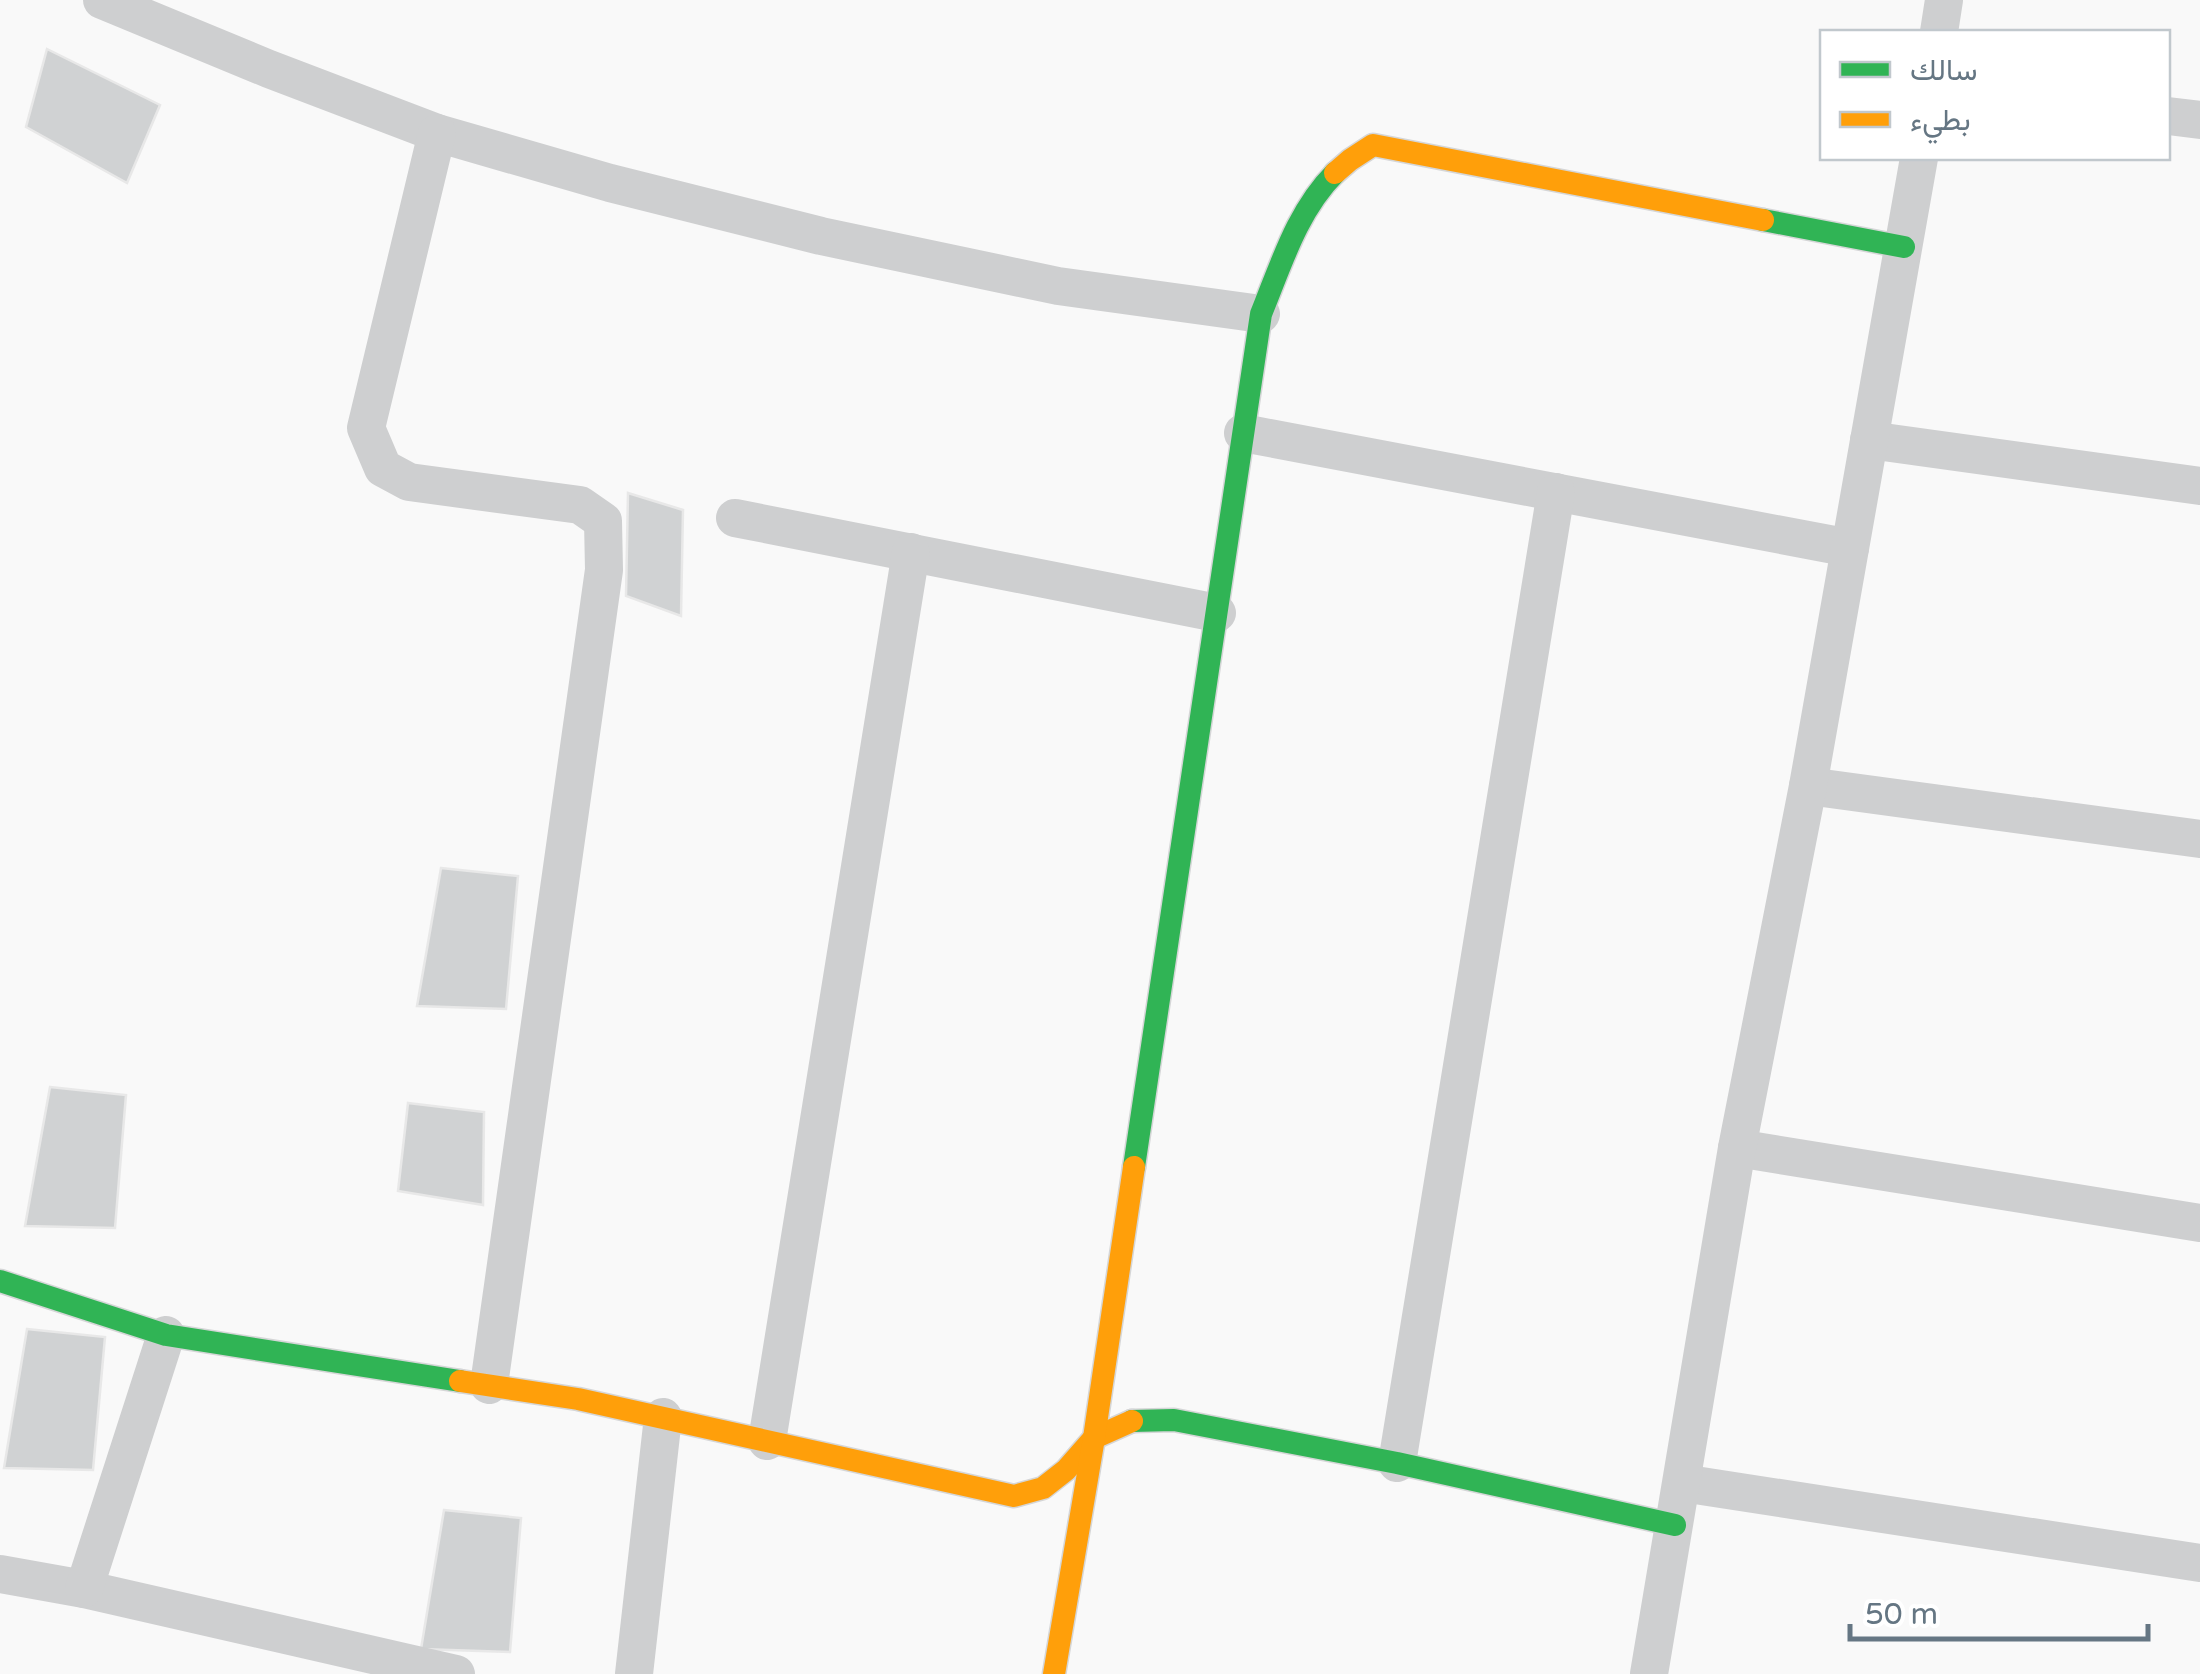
<svg xmlns="http://www.w3.org/2000/svg" width="2200" height="1674" font-family="'Varela Round',Vazirmatn,sans-serif">
<style>
.building{fill:#d0d2d3;stroke:#e8e8e8;stroke-width:2.5}
.lines{fill:none;stroke-linecap:round;stroke-linejoin:round}
.fast-casing{stroke:#d5d6d7;stroke-width:25}
.slow-casing{stroke:#d5d6d7;stroke-width:25}
.street{stroke:#cecfd0;stroke-width:38}
.fast{stroke:#30b455;stroke-width:22}
.slow{stroke:#ff9f0a;stroke-width:22}
</style>
<rect width="100%" height="100%" fill="#f9f9f9"/>
<g class="building">
<path d="M47,49L160,105L127,183L26,127Z"/>
<path d="M628,493L683,510L681,616L626,596Z"/>
<path d="M441,868L518,876L506,1009L417,1006Z"/>
<path d="M50,1087L126,1095L115,1228L25,1226Z"/>
<path d="M408,1103L484,1112L483,1205L398,1191Z"/>
<path d="M27,1329L105,1337L93,1470L4,1468Z"/>
<path d="M444,1510L521,1518L510,1652L421,1649Z"/>
</g>
<g class="lines">
<defs>
<g id="fast">
<path d="M1763,220L1904,247"/>
<path d="M1134,1167L1261,314C1281,265 1297,211 1335,173"/>
<path d="M0,1281L166,1335L460,1381"/>
<path d="M1132,1421L1174,1420L1397,1463L1675,1525"/>
</g>
<g id="slow">
<path d="M1335,173L1350,160L1373,145L1763,220"/>
<path d="M460,1381L578,1399L1014,1496L1043,1488L1066,1470L1094,1438L1132,1421"/>
<path d="M1054,1674L1094,1438L1134,1167"/>
</g>
</defs>
<use href="#fast" class="fast-casing"/>
<use href="#slow" class="slow-casing"/>
<g class="street">
<path d="M102,0L269,69L437,133L610,183L821,236L1058,286L1261,314"/>
<path d="M1939,32L1944,0"/>
<path d="M2168,116L2200,120"/>
<path d="M437,133L366,428L383,468L409,482L580,505L603,521L604,570L489,1385"/>
<path d="M1243,433L1850,548"/>
<path d="M1869,440L2200,486"/>
<path d="M735,518L1217,613"/>
<path d="M1808,786L2200,839"/>
<path d="M1737,1148L2200,1223"/>
<path d="M767,1441L911,552"/>
<path d="M1397,1463L1556,492"/>
<path d="M1682,1483L2200,1563"/>
<path d="M0,1574L84,1589L456,1674"/>
<path d="M84,1589L166,1335"/>
<path d="M634,1674L663,1417"/>
<path d="M1649,1674L1737,1148L1808,786L1919,158"/>
</g>
<use href="#fast" class="fast"/>
<use href="#slow" class="slow"/>
</g>
<rect x="1820" y="30" width="350" height="130" fill="#ffffff" stroke="#c1c8cd" stroke-width="2.5"/>
<rect x="1840" y="62" width="50" height="15" fill="#30b455" stroke="#c1c8cd" stroke-width="2.5"/>
<text x="1910" y="80" font-size="30" fill="#657683">سالك</text>
<rect x="1840" y="112" width="50" height="15" fill="#ff9f0a" stroke="#c1c8cd" stroke-width="2.5"/>
<text x="1910" y="130" font-size="30" fill="#657683">بطيء</text>
<path d="M1850 1624v15h298v-15" fill="none" stroke="#657683" stroke-width="5"/>
<text x="1865" y="1624" font-size="30" fill="#657683" stroke="#ffffff" stroke-width="8" paint-order="stroke">50 m</text>
</svg>
